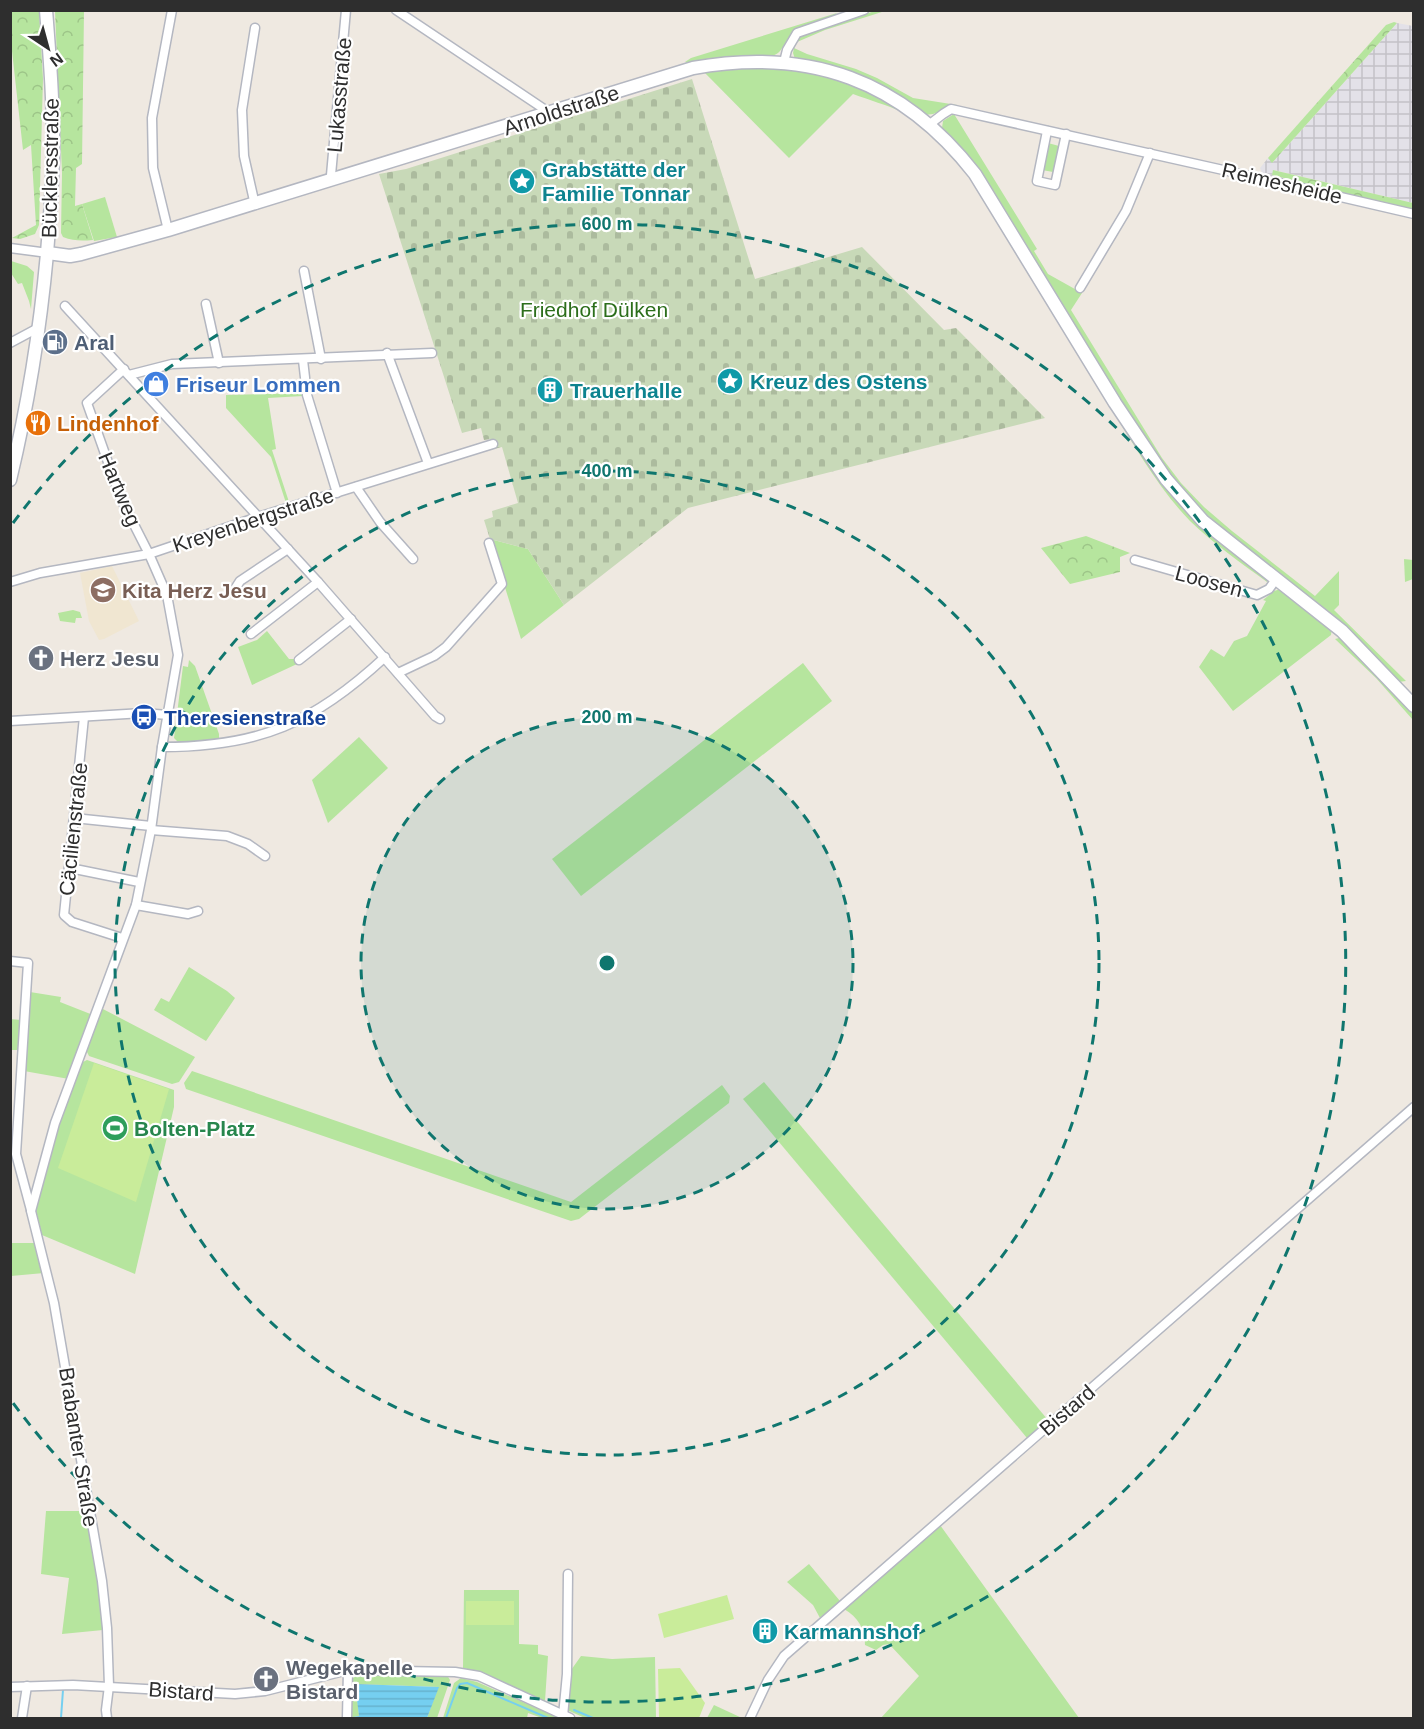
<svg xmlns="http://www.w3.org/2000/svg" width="1424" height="1729" font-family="Helvetica,sans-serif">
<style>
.industrial{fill:url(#industrial-grid)}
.education{fill:#f0e6d1}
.green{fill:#b6e59e}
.forest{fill:url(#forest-crowns)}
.cemetery{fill:url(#cemetery-stones)}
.pitch{fill:#c9ec9a}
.water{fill:url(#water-rules)}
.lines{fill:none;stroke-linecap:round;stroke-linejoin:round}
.stream{stroke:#75cff0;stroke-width:2}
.street-casing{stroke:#b4b7c1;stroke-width:11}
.secondary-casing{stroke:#b4b7c1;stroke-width:15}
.street{stroke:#fff;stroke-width:8}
.secondary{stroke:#fff;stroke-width:12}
.ring{fill:none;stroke:#0f766e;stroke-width:3;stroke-dasharray:10 8}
.labels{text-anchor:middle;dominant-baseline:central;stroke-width:4.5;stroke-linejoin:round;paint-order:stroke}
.street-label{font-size:21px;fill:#2e2e2e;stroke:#fff}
.culture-label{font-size:21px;font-weight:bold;fill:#0d838f;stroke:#fff;text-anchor:start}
.park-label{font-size:21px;fill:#2c6e1b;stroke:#fff}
.service-label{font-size:21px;font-weight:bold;fill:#4e5e75;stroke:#fff;text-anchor:start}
.shop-label{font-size:21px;font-weight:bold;fill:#366cbe;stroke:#fff;text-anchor:start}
.food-label{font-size:21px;font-weight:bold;fill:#c56008;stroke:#fff;text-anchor:start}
.education-label{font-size:21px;font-weight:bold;fill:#785e54;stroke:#fff;text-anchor:start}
.worship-label{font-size:21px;font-weight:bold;fill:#5b616d;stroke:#fff;text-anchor:start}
.transit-label{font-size:21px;font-weight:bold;fill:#164399;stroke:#fff;text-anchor:start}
.leisure-label{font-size:21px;font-weight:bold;fill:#27864d;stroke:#fff;text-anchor:start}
.centre{fill:#0f766e;stroke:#fff;stroke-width:3}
.ring-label{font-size:18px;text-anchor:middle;font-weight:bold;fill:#0f766e;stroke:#fff;stroke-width:4.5;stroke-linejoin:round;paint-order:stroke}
</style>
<defs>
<pattern id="industrial-grid" width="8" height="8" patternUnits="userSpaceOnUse" patternTransform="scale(1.5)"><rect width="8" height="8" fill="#e3e1e8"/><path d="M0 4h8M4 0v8" fill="none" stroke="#c3c1c7"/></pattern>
<pattern id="forest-crowns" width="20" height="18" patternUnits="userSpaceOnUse" patternTransform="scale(1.5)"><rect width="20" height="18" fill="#b6e59e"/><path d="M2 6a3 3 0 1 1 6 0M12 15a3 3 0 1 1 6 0" fill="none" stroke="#9dc588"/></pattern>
<pattern id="cemetery-stones" width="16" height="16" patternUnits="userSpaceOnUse" patternTransform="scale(1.5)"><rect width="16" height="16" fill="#c8d9b8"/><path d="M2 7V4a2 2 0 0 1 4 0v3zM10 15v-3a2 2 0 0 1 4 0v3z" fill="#acbb9e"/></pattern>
<pattern id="water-rules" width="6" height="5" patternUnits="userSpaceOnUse" patternTransform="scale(1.5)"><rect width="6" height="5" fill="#75cff0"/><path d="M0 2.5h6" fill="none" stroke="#66b2ce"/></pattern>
</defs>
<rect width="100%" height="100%" fill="#efe9e1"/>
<path class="industrial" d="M1397,23L1413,26V203L1274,170L1272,175L1262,173L1260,168L1268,158L1273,162Z"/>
<path class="education" d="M112,566L139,621L104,639L99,640L89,621L80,573Z"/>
<g class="green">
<path d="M875,11H885L825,30L797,42L794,48L807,54L856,69L877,78L913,98L957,105L933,114L925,115L911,105L817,64L795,59L793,53L794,48L791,46L797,37L805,32Z"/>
<path d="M837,13C828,23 812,23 799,29C787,34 786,46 778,53C768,61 710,62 694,64L685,62L691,58Z"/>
<path d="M744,65L783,66L816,71L865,88L906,111L945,143L977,182L1106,394L1104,398L974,181C954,158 930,126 902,112C887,105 869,100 853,94L789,158L705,73L711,69Z"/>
<path d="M954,114L1037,249L1034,251L1048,274L1082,293L1071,310L1162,458L1181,483L1204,507L1232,531L1315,596L1339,571V605L1334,610L1406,681L1398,682L1189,499L1147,444L984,178L964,151L942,128L943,121Z"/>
<path d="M1048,143L1059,146L1053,172L1042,170Z"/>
<path d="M105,197L117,237L94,241L82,204Z"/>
<path d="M11,261L27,266L34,272L31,309L29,301L22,283L18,284L11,273Z"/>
<path d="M302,393L303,396L268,398L276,449L272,450L289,502L286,503L271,457L226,408V395Z"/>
<path d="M1112,410H1116L1169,488L1267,574V582C1241,563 1214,544 1190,521C1159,489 1136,448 1112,410Z"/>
<path d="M490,539L528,549L564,605L521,639Z"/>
<path d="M1404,559L1413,560V579L1405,582Z"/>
<path d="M1284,588L1332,627L1331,635L1233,711L1199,667L1211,649L1224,657L1234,641L1247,636L1266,601L1263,600L1274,591Z"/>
<path d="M73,610L80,612L82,618H76L75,623L60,621L58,613Z"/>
<path d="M267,631L289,659H295L297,664L252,685L238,647L257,640Z"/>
<path d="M1343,637L1369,662L1413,713V720L1376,678L1335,639Z"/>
<path d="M189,660L195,666L219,734V738L216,740L178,742L174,738L183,666L188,667Z"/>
<path d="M803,663L832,701L581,896L552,859Z"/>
<path d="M359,737L388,768L328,823L312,780Z"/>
<path d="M189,967L227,991L235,998L206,1041L154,1010L161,998L169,1002Z"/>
<path d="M30,992L61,997L60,1002L93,1015L69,1079L24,1071Z"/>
<path d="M101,1008L195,1057L179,1082L172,1084L89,1056L86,1050Z"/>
<path d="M10,1019L21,1020L19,1050H11Z"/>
<path d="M87,1060L174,1090V1107L135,1274L42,1235L36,1211L46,1168L59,1124L81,1063Z"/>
<path d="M192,1071L571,1202L722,1085L730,1096L729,1103L579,1219L571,1221L186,1089L184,1083Z"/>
<path d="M764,1082L1048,1420L1027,1438L743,1099Z"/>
<path d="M11,1243H35L44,1273L11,1276Z"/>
<path d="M54,1317L100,1583L103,1630L62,1634L69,1578L41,1574L46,1511H85Z"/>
<path d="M940,1525L1079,1718H881L919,1676L889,1644L883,1645L876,1650L865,1645C865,1629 858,1617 844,1609Z"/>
<path d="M809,1564L840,1601L820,1618L813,1605L787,1582Z"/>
<path d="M464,1590H519V1644L538,1645V1654L548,1656L545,1701L480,1672L463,1668Z"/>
<path d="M581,1656L612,1659L655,1657L656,1718H585L567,1710L569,1673Z"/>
<path d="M355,1674L447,1675L450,1680L437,1718H427L438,1687L356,1684L359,1716L349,1718L350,1684Z"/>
<path d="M461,1678L477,1682L559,1718H542L528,1713L527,1718H443L454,1683Z"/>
<path d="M714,1705L742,1718H707Z"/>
</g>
<g class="forest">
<path d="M10,11H39L43,79L39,225L35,234L20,239L12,238L36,225L31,145L23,150L11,42Z"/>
<path d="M55,11H84L82,164L76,168L75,206L82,204L93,240C82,241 73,241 63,237L61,233L62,173Z"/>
<path d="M1394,22L1397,23L1272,163L1268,158L1386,25Z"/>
<path d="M1273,170L1413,203V211L1272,175Z"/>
<path d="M1086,536L1130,553L1120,557V572L1070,584L1041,548Z"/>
</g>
<path class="cemetery" d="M692,79L755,279L862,247L944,330L956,328L1045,418L688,508L564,605L528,549L490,539L484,520L493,517L492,511L518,503L502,447L494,449L491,439L484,440L481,428L462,433L379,174L406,169Z"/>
<g class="pitch">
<path d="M94,1063L169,1089L136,1202L58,1168Z"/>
<path d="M727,1595L734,1619L664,1638L658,1614Z"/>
<rect x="466" y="1601" width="48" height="24"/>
<path d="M680,1668L705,1703L699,1718H659L658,1669Z"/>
</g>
<path class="water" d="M355,1684L439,1687L427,1718H354L353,1717L359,1716Z"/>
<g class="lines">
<g class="stream">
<path d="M574,1710L593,1718"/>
<path d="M61,1718L63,1690"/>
<path d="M446,1718L457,1688L460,1684L467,1683L548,1718"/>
</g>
<defs>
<g id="street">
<path d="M396,10L550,113"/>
<path d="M255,28L242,110L244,156L255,205"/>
<path d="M784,62L787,50L797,33L864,10"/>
<path d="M930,124L943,114L951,109L1250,176L1414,214"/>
<path d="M1047,131L1037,181L1055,185L1066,134"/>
<path d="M333,180L331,175L346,10"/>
<path d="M168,230L153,168L152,118L172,10"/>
<path d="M10,248L48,253"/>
<path d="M304,271L321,359"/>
<path d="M1080,288L1126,211L1150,153"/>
<path d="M206,304L219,363"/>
<path d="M65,306L318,582L435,716L440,719"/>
<path d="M10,343L38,328"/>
<path d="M387,353L428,463"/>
<path d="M303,360L307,395L337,493"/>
<path d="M129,375L172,364L432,353"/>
<path d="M356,487L380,522L413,559"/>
<path d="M1135,560L1257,595L1269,589L1277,578"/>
<path d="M10,582L40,573L149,554L258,517L493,444"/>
<path d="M233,592L240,581L288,549"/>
<path d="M251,634L318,582"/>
<path d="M299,660L351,619"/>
<path d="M398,673L434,656L446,647L502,584L489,543"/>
<path d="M84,717L64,915L72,922L122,938"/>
<path d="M10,721L143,713L168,715"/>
<path d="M162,747C260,747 314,723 385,657"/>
<path d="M74,818L151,826"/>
<path d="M151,830L227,836L248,844L265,856"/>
<path d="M70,868L139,882"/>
<path d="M136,905L188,914L198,911"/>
<path d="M10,961L28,963L16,1154L31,1210"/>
<path d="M10,1687L73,1685L235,1694L265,1691L348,1670L455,1672L479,1676L570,1718"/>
<path d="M563,1716L567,1674L568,1574"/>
<path d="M22,1718L27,1686"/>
<path d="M107,1718L106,1710L109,1686L107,1628L102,1581L54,1303L31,1211L55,1123L136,905L151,830L162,747L178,655L167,595L149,554L121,499L87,403L124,369"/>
<path d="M347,1718L348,1670"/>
<path d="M750,1718L768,1680L784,1656L1414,1107"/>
</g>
<g id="secondary">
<path d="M48,253L70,256L81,254L168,230L693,68C809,47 902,80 975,174L1115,403L1166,479L1203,521L1342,631L1414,706"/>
<path d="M10,480C35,376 49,267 53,160C54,110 50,60 46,10"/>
</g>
</defs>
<use href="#street" class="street-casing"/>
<use href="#secondary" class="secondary-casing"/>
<use href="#street" class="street"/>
<use href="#secondary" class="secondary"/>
</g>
<circle cx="607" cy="963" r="246" fill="#0f766e" fill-opacity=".12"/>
<g class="ring">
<circle cx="607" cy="963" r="246"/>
<circle cx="607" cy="963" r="492"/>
<path d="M13 523A739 739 0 1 1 13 1403"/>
</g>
<defs>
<symbol id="sight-disc" viewBox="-11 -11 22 22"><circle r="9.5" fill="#0f9aa8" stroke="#fff"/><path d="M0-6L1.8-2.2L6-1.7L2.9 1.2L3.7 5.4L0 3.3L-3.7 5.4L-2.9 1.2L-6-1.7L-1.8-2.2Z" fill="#fff"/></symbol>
<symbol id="fuel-disc" viewBox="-11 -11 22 22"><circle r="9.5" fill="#5c6f8a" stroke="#fff"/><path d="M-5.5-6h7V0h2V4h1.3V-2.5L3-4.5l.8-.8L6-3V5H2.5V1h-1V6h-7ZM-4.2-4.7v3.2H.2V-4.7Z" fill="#fff"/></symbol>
<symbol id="shop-disc" viewBox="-11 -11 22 22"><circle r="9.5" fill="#3f7fe0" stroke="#fff"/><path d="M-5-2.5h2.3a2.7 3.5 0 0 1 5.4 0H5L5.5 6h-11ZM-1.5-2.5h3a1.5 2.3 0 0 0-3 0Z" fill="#fff"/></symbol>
<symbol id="building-disc" viewBox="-11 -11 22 22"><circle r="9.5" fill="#0f9aa8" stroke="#fff"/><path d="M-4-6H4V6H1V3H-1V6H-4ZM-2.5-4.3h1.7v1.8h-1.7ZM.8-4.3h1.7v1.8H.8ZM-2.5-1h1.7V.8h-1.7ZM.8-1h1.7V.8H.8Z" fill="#fff"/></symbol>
<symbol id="restaurant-disc" viewBox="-11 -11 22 22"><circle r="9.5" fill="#e8710a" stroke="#fff"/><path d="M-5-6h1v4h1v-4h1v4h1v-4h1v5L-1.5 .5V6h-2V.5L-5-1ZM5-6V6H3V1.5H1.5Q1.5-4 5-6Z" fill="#fff"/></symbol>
<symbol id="school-disc" viewBox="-11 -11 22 22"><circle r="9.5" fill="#8d6e63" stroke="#fff"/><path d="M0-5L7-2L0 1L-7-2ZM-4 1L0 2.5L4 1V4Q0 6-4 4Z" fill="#fff"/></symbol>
<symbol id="church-disc" viewBox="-11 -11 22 22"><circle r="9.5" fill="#6b7280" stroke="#fff"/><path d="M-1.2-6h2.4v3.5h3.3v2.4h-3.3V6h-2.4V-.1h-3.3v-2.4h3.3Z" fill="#fff"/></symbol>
<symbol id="bus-disc" viewBox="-11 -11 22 22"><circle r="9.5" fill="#1a4fb4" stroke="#fff"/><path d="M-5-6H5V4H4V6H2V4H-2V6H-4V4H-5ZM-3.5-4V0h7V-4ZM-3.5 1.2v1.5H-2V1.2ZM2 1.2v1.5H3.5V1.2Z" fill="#fff"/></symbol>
<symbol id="stadium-disc" viewBox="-11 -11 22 22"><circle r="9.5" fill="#2e9e5b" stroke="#fff"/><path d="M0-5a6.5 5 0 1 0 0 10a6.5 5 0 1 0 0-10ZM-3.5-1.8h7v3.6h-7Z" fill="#fff"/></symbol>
</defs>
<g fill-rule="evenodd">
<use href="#sight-disc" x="507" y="166" width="30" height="30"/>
<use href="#fuel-disc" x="40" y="327" width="30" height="30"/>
<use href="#sight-disc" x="715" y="366" width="30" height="30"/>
<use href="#shop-disc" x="141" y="369" width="30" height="30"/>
<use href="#building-disc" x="535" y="375" width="30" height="30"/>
<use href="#restaurant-disc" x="23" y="408" width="30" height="30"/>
<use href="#school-disc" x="88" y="575" width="30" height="30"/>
<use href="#church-disc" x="26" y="643" width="30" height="30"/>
<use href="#bus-disc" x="129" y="702" width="30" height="30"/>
<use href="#stadium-disc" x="100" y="1113" width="30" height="30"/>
<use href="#building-disc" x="750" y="1616" width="30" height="30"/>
<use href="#church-disc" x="251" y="1664" width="30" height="30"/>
</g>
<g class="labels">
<g class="street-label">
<text transform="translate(339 95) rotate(-85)">Lukasstraße</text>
<text transform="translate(561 110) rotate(-18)">Arnoldstraße</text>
<text transform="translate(50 168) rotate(-89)">Bücklersstraße</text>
<text transform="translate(1282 183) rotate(13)">Reimesheide</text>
<text transform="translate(120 489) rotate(67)">Hartweg</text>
<text transform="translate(253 520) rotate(-18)">Kreyenbergstraße</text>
<text transform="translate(1209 581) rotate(15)">Loosen</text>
<text transform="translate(73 829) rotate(-84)">Cäcilienstraße</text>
<text transform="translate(1067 1410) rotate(-41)">Bistard</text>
<text transform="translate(79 1447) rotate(81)">Brabanter Straße</text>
<text transform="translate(181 1691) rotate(4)">Bistard</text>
</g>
<g class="culture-label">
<text x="542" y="169">Grabstätte der<tspan x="542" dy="24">Familie Tonnar</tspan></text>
<text x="750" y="381">Kreuz des Ostens</text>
<text x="570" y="390">Trauerhalle</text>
<text x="784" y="1631">Karmannshof</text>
</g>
<g class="park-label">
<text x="594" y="309">Friedhof Dülken</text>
</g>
<g class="service-label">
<text x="74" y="342">Aral</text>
</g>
<g class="shop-label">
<text x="176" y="384">Friseur Lommen</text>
</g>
<g class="food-label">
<text x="57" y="423">Lindenhof</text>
</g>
<g class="education-label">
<text x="122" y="590">Kita Herz Jesu</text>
</g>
<g class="worship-label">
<text x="60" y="658">Herz Jesu</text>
<text x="286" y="1667">Wegekapelle<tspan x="286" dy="24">Bistard</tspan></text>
</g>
<g class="transit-label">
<text x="164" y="717">Theresienstraße</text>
</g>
<g class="leisure-label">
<text x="134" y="1128">Bolten-Platz</text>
</g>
</g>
<circle cx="607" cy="963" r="9" class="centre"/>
<g class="ring-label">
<text x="607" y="230">600 m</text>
<text x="607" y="477">400 m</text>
<text x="607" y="723">200 m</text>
</g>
<rect width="1424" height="1729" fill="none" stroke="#2e2e2e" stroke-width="24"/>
<g transform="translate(48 48) rotate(144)" stroke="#ffffff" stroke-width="4.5" paint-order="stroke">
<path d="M0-4.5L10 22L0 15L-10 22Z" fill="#2e2e2e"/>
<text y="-9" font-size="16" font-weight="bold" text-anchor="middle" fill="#2e2e2e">N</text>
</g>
</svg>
